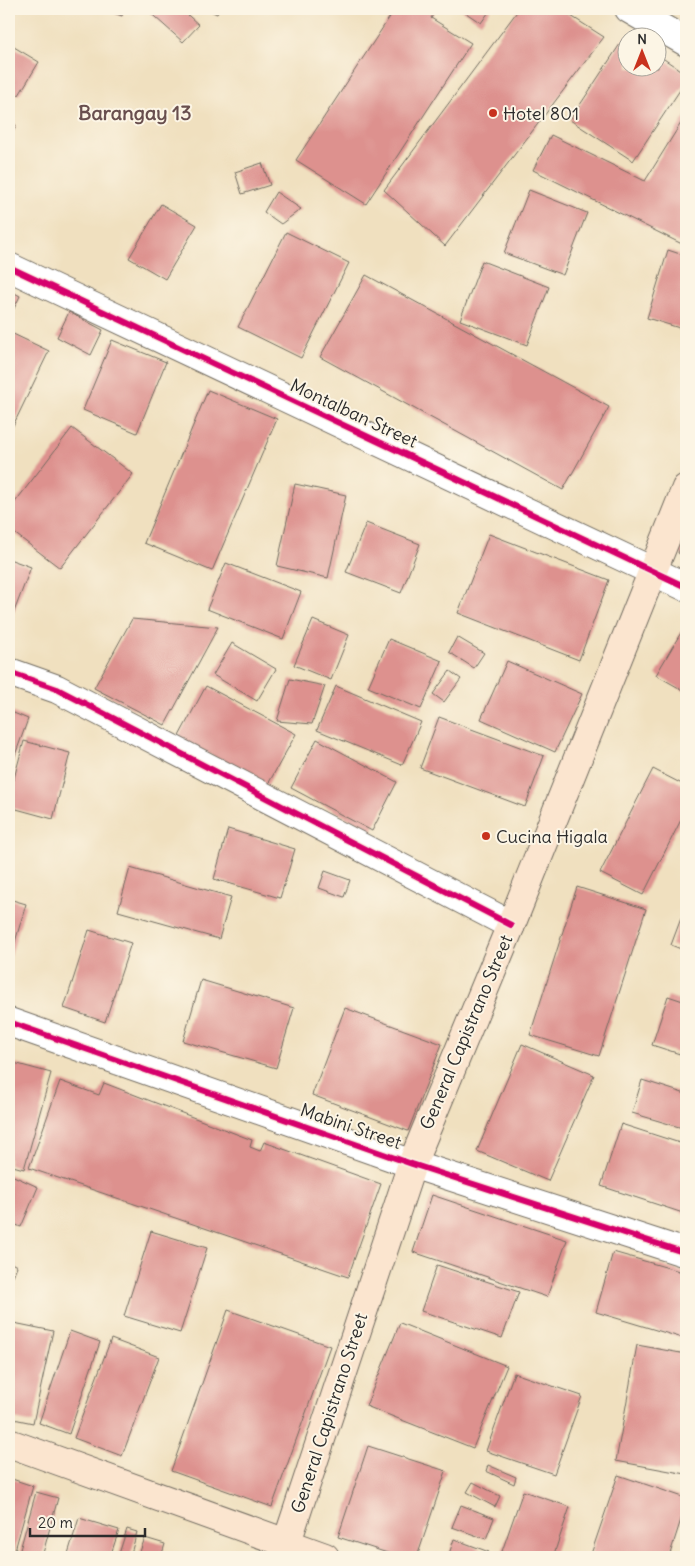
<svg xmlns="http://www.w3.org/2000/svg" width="695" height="1566" font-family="Delius,sans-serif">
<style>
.building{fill:#dd918e}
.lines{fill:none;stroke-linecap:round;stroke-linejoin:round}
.street-casing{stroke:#706a5f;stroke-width:30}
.secondary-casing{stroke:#706a5f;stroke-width:30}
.street{stroke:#fff;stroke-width:28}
.secondary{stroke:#fbe5cf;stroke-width:28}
.cycleway-casing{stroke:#fcf5e5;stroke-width:9}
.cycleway{stroke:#d6006c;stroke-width:6}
.poi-dot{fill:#c8321e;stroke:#fcf5e5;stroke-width:2}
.labels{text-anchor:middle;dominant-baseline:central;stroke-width:4;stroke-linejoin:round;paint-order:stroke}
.poi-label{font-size:18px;fill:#2b2b2b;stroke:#fcf5e5;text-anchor:start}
.street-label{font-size:18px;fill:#2b2b2b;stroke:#fcf5e5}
.quarter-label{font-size:20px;font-weight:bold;fill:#694f4e;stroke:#fcf5e5}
</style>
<rect width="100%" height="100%" fill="#fcf5e5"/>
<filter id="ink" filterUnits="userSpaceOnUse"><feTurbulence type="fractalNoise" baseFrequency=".02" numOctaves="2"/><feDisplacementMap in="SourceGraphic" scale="10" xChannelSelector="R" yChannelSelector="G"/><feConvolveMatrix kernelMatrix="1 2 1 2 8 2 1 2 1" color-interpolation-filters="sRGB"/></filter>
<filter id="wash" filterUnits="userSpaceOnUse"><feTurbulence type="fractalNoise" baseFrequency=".0096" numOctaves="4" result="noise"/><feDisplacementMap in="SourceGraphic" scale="20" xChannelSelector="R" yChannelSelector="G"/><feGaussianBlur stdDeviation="1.12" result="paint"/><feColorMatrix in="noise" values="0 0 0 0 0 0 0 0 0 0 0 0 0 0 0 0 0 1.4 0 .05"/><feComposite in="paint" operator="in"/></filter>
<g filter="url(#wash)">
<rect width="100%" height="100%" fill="#f0e0bf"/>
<g id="blocks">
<g class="building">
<path d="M102,9H124L122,16Z"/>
<path d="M146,9H181L199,25L183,42Z"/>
<path d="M206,9H220L217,14Z"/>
<path d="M395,9H433L436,10L431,18L471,43L366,204L296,160Z"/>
<path d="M460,9H491L481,23Z"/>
<path d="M519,9H560L604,37L445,246L384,190Z"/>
<path d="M626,35L630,38H628V68H658V55L686,74V81L633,161L570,120Z"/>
<path d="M9,44L39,62L19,95L9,89Z"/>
<path d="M686,115V246L533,170L551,135L645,181Z"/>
<path d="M9,122L16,125L9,142Z"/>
<path d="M262,163L270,185L242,194L235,172Z"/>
<path d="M529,190L587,213L563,275L504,253Z"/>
<path d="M276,192L301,209L281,224L264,212Z"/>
<path d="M161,204L197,225L165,279L129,258Z"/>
<path d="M286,232L349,263L301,358L238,327Z"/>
<path d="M668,250L686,256V330L647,318Z"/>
<path d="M482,261L549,287L527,345L460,320Z"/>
<path d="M366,275L609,407L563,490L320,357Z"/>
<path d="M9,290L20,296L9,319Z"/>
<path d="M69,312L103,330L91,355L57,337Z"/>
<path d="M9,332L49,351L9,434Z"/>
<path d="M112,340L166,362L137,433L83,410Z"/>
<path d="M208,390L277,419L212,571L144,543Z"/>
<path d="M72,428L133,474L60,568L9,529V510Z"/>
<path d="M295,484L346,495L328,578L277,566Z"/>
<path d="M366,523L420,544L401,593L346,572Z"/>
<path d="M489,534L609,580L579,660L458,613Z"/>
<path d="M686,536V557L678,553Z"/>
<path d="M9,559L31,567L9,625Z"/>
<path d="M226,563L301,592L283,639L207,609Z"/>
<path d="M132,619L218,627L165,725L94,688Z"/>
<path d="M313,620L349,635L331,680L294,665Z"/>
<path d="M686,624V692L656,675Z"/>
<path d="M457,637L484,653L474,668L449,652Z"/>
<path d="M389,639L442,661L421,709L368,687Z"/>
<path d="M232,643L276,669L257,701L213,675Z"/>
<path d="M507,661L582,694L555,752L481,719Z"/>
<path d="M450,671L461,679L444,702L433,694Z"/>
<path d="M290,679L325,686L312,724L277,721Z"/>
<path d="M206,686L296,734L267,786L178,738Z"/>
<path d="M336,686L421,722L402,765L317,730Z"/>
<path d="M9,711L28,719L9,772Z"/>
<path d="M439,717L544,756L525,807L420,768Z"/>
<path d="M317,739L397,782L372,831L291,788Z"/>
<path d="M24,741L70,753L53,819L9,807V797Z"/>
<path d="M653,769L686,786V810L643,895L600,873Z"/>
<path d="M228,829L295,849L280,898L214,879Z"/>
<path d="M130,868L231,897L219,939L118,911Z"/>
<path d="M325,871L350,880L344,897L319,888Z"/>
<path d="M577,887L646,909L599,1056L530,1035Z"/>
<path d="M9,899L26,904L11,956H9Z"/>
<path d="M686,905V951L671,945Z"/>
<path d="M89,930L131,943L105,1022L64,1008Z"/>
<path d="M201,980L294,1008L276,1068L183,1041Z"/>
<path d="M668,996L686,1002V1056L652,1045Z"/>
<path d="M345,1008L442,1044L408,1131L312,1095Z"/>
<path d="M522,1044L594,1075L548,1181L477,1151Z"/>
<path d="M14,1063L51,1073L24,1169L9,1165V1083Z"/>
<path d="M642,1080L686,1094V1129L632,1113Z"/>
<path d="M60,1081L99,1095L104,1083L252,1140L250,1147L260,1151L264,1142L381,1184L348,1277L29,1168Z"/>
<path d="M621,1124L686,1145V1214L601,1186Z"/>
<path d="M9,1174L38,1187L21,1227L9,1222Z"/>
<path d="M432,1195L567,1240L547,1297L413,1252Z"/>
<path d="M151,1231L207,1248L180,1333L124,1316Z"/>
<path d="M613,1252L686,1273V1339L596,1312Z"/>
<path d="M9,1262L17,1266L9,1286Z"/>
<path d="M437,1265L519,1292L502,1338L421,1311Z"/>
<path d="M228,1310L330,1346L272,1507L171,1471Z"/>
<path d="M9,1322L53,1331L33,1423L9,1418Z"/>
<path d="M400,1323L507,1366L473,1448L366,1406Z"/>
<path d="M70,1331L100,1342L69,1434L39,1423Z"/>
<path d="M111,1339L159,1357L122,1456L74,1438Z"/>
<path d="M637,1345L686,1354V1474L616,1461Z"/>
<path d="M514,1373L582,1396L554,1474L486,1451Z"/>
<path d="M368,1446L446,1471L417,1557H400L338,1537Z"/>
<path d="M488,1465L516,1477L514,1484L486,1471Z"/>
<path d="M618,1475L686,1498V1504L669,1557H590Z"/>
<path d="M9,1478L33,1486L13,1557H9Z"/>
<path d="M473,1482L500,1496L495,1507L467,1492Z"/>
<path d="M523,1491L570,1507L553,1557H500Z"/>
<path d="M36,1492L58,1498L42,1557H18Z"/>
<path d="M461,1505L494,1518L486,1539L452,1527Z"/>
<path d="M79,1518L119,1530L110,1557H67Z"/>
<path d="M127,1529L137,1532L130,1557H118Z"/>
<path d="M145,1538L165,1544L161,1557H138Z"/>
<path d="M454,1539L489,1552L487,1557H448Z"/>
</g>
</g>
</g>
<g filter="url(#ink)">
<use href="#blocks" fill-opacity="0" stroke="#706a5f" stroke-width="1"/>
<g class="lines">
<defs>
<g id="street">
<path d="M629,9L686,42"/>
<path d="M9,267L686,587"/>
<path d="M9,672L57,689L511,925"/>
<path d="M9,1022L412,1164L686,1253"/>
</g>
<g id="secondary">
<path d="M9,1443L325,1557"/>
<path d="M282,1557L412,1164L511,925L686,488"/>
</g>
</defs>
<use href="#street" class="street-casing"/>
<use href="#secondary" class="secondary-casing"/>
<use href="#street" class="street"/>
<use href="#secondary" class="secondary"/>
<defs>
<g id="cycleway">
<path d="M9,267L686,587"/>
<path d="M9,672L57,689L511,925"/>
<path d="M9,1022L412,1164L686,1253"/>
</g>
</defs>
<use href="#cycleway" class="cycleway-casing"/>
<use href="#cycleway" class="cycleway"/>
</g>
</g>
<g class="poi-dot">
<circle cx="493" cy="113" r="5"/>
<circle cx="486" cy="836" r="5"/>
</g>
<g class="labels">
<g class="poi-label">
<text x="503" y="113">Hotel 801</text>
<text x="496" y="836">Cucina Higala</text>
</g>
<g class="street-label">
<text transform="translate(354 413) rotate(25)">Montalban Street</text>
<text transform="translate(466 1032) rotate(-67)">General Capistrano Street</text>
<text transform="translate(351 1126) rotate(19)">Mabini Street</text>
<text transform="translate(329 1413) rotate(-72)">General Capistrano Street</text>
</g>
<g class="quarter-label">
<text x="135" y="112">Barangay 13</text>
</g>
</g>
<rect width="695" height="1566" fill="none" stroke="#fcf5e5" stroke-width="30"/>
<g transform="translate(642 52)"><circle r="24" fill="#fcf5e5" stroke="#a8a49b"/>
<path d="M0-4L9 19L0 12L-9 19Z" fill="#c8321e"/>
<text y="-8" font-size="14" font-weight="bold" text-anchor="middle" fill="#2b2b2b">N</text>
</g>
<path d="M30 1528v8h115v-8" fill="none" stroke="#2b2b2b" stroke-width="2.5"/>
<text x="38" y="1528" font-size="15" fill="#2b2b2b" stroke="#fcf5e5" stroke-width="4" paint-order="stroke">20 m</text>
</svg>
